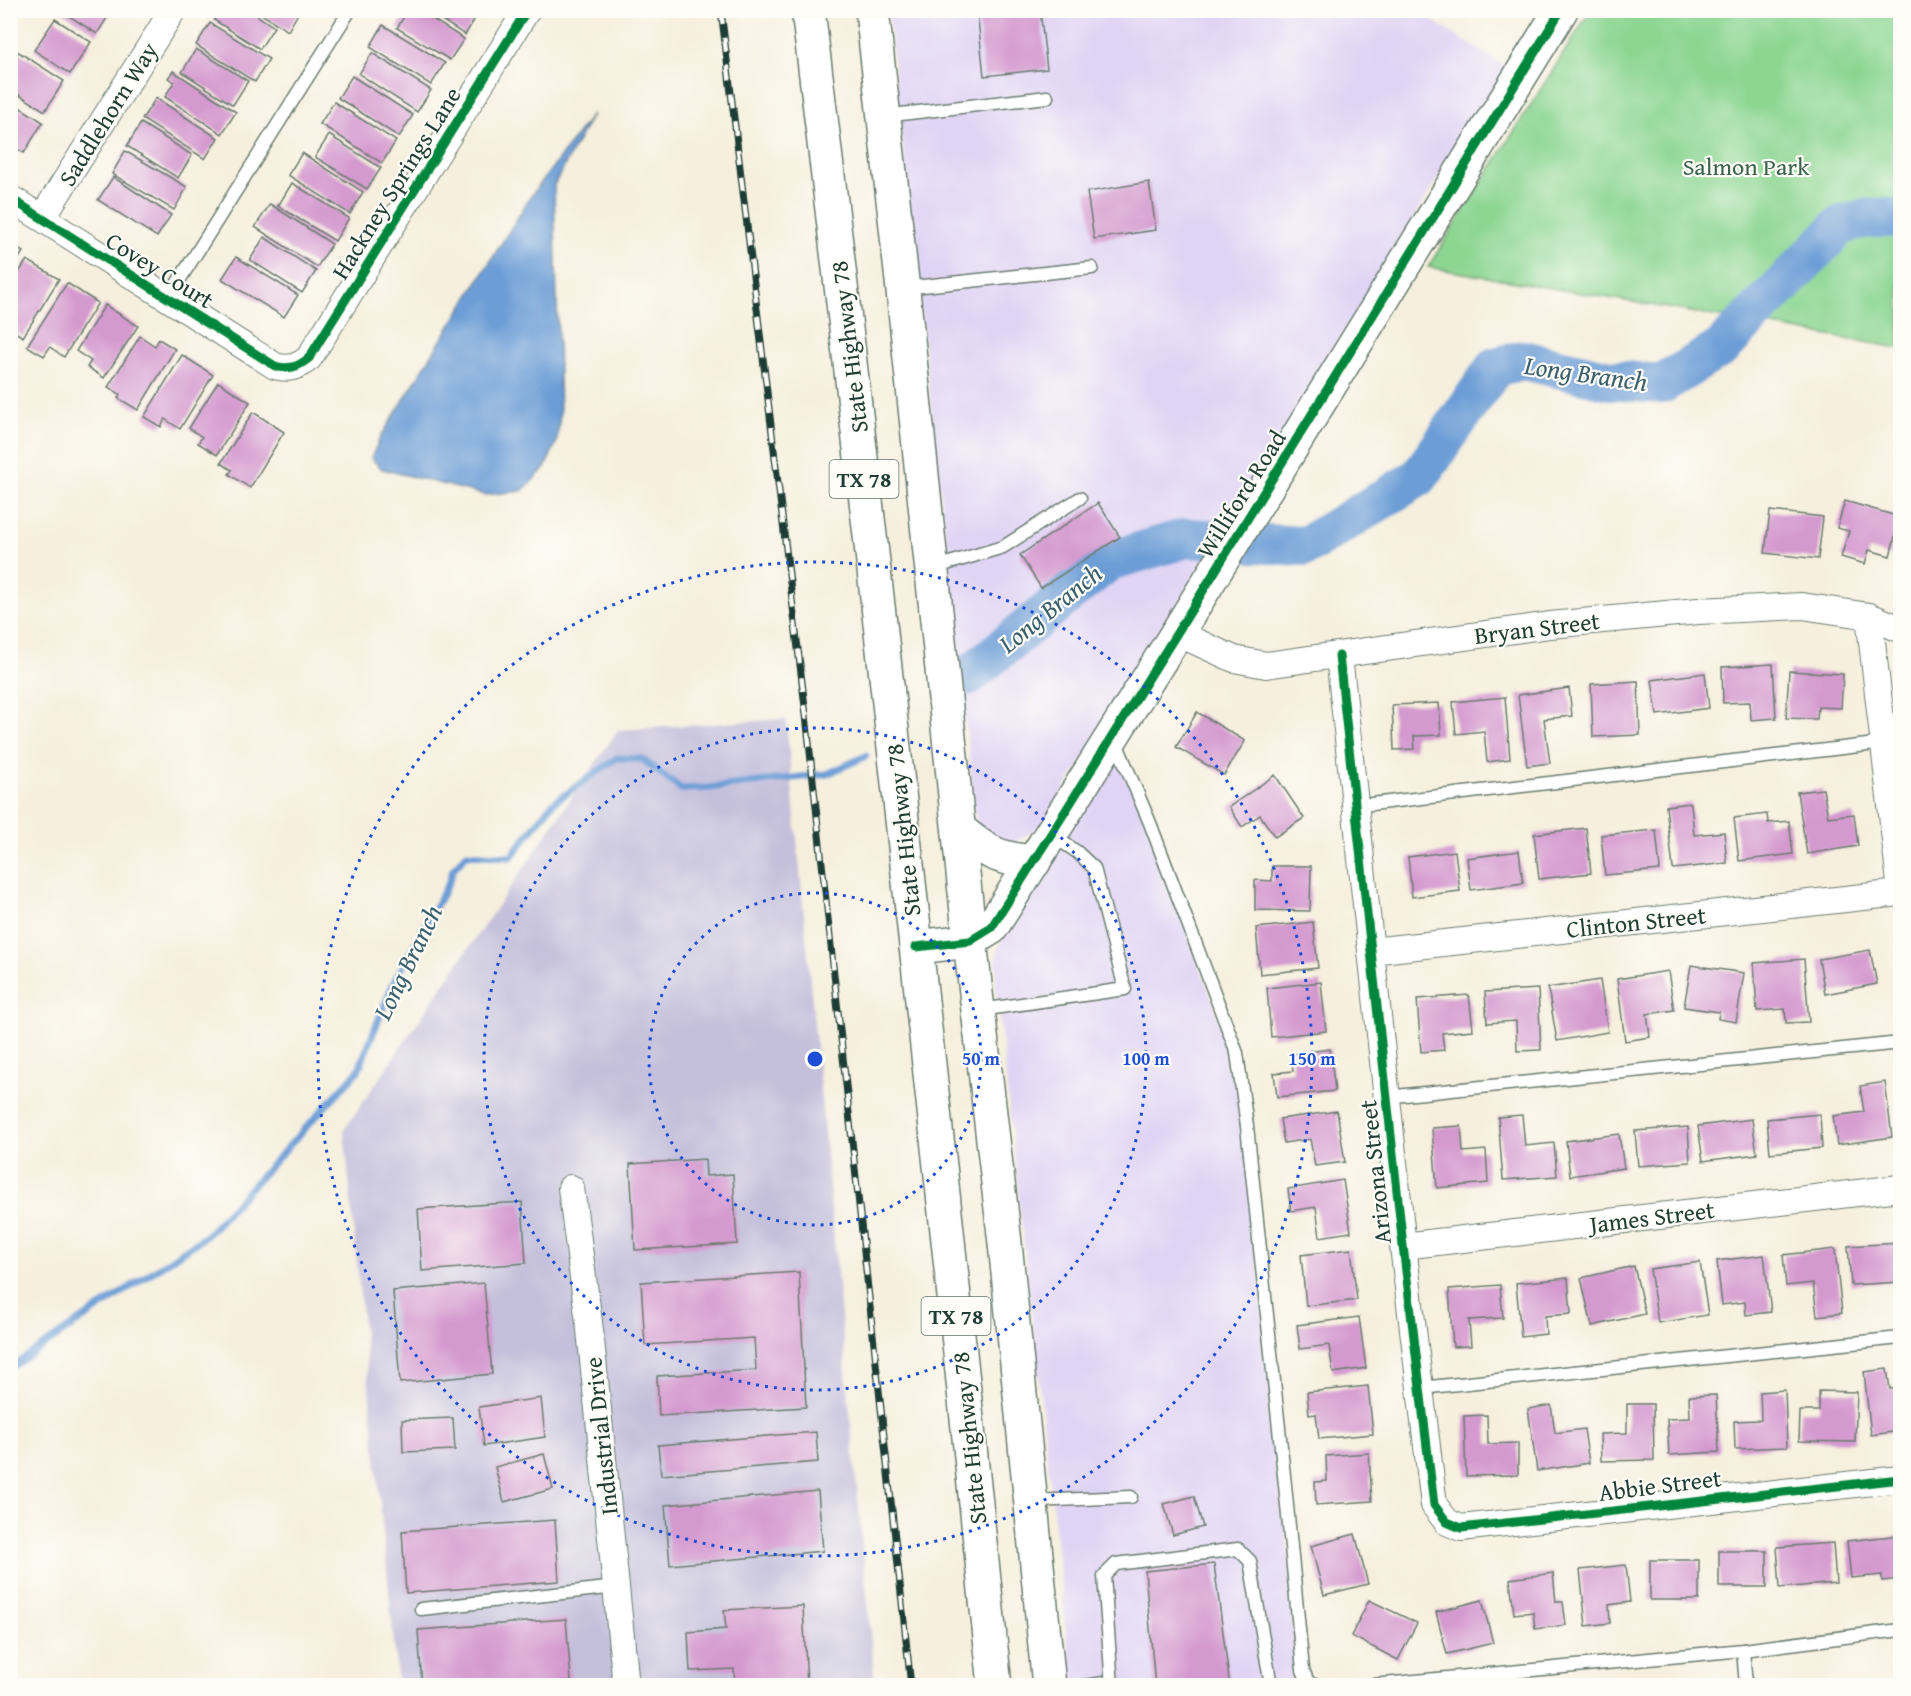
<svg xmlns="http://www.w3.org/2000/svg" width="1911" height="1696" font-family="'Gentium Book Plus',serif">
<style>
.built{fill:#e0d4f4}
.industrial{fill:#c4c0db}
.green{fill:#8cd692;stroke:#568a63;stroke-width:1.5}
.water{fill:#6c9dd6;stroke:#466d85;stroke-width:1.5}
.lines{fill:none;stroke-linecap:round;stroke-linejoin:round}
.stream{stroke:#6c9dd6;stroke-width:7}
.river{stroke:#6c9dd6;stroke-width:40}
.building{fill:#d499cf}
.lane-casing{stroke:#6a7b6f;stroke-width:15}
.street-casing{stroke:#6a7b6f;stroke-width:28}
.secondary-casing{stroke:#6a7b6f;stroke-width:36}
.primary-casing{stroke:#6a7b6f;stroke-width:36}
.lane{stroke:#fff;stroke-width:12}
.street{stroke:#fff;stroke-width:26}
.secondary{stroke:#fff;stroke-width:33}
.primary{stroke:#fff;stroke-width:33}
.rail-casing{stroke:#1f3d34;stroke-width:7}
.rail{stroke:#fdfcf7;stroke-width:4.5;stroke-dasharray:14;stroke-linecap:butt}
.cycleway-casing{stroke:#fdfcf7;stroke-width:13}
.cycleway{stroke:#00873e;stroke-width:9}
.ring{fill:none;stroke:#1d4ed8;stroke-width:3;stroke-dasharray:3 6}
.labels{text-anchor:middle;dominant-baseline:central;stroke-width:4.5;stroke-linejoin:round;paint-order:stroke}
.shield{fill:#fdfcf7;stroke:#62766e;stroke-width:1.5}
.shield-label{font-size:22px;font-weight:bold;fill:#1f3d34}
.street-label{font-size:24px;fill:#1f3d34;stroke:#fdfcf7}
.park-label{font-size:24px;fill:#3a634c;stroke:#fdfcf7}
.water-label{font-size:26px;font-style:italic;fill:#3a5f6d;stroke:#fdfcf7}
.centre{fill:#1d4ed8;stroke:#fdfcf7;stroke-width:3}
.ring-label{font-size:18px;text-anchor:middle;font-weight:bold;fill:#1d4ed8;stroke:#fdfcf7;stroke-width:4.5;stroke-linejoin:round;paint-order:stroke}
</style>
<rect width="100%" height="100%" fill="#fdfcf7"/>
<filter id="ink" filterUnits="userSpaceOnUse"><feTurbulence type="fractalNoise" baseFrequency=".0167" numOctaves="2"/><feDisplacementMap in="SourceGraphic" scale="12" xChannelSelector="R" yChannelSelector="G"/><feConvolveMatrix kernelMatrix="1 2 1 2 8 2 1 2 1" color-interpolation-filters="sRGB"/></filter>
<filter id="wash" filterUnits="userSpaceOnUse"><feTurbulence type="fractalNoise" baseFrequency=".008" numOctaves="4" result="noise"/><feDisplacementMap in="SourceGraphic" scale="24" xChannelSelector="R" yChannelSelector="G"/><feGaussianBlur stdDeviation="1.35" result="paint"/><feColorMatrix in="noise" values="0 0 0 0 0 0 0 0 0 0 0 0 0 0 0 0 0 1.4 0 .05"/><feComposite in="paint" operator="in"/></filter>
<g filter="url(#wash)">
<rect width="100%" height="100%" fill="#f6efdd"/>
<g class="built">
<path d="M888,11H1417L1506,67L1043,824L1010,846L977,827Z"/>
<path d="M1119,747L1238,1071L1302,1685H1072L996,986L997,952L1010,920Z"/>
</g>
<path class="industrial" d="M786,719L875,1685H398L344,1130L618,730Z"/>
<path class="green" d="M1591,10L1900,11V348L1428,267Z"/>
<path class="water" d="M593,113L554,185L560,413L557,441L545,468L522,491L485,495L382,469L371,458L380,438L531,196Z"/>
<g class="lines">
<path class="stream" d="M10,1368L206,1236L358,1071L393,984L448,884L453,869L467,854L511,857L553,803L617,758L642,759L681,789L708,788L827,774L866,756"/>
<g class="river">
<path d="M1250,543L1306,546L1419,477L1495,367L1523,360L1610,380L1662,384L1721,348L1841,225L1868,218H1900"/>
<path d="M969,675L1109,561L1187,538L1207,539"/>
</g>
</g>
<g id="blocks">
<g class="building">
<path d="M60,10H112L97,34Z"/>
<path d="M220,10H249L274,27L260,49L214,20Z"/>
<path d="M255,10H300L288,31Z"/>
<path d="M408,10H418L464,39L450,60L397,28Z"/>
<path d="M426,10H476L479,12L465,35Z"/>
<path d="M977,10H1040L1047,69L984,76Z"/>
<path d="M55,19L91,42L70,74L34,50Z"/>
<path d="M210,23L269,59L255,82L196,45Z"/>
<path d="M383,25L445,63L431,85L370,47Z"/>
<path d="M14,49L64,81L45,111L10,89V54Z"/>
<path d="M196,49L248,81L233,105L182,72Z"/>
<path d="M372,53L431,90L417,112L359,74Z"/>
<path d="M173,71L236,112L222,134L165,97L174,82L168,78Z"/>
<path d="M352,76L413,115L399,137L338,98Z"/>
<path d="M156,98L218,138L205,159L142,119Z"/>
<path d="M10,101L43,122L24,153L10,145Z"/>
<path d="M334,102L396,141L382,163L320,124Z"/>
<path d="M141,123L192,155L178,178L127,146Z"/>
<path d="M329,135L381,168L367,189L315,157Z"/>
<path d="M125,151L187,187L174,210L112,174Z"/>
<path d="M302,153L363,192L350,214L288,175Z"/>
<path d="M113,177L171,215L157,237L98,200Z"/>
<path d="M1149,182L1156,230L1094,239L1087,192Z"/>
<path d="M292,183L349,218L335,241L278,206Z"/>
<path d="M270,204L332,244L317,267L255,227Z"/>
<path d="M264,237L316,271L302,293L250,260Z"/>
<path d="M10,244L23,252L10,272Z"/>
<path d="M236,257L298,295L284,317L222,279Z"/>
<path d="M27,260L59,279L23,337L10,329V286Z"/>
<path d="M67,283L98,303L64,357L50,347L44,356L27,346Z"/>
<path d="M105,305L138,326L104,378L87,367L91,361L76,351Z"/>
<path d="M140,336L155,346L159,339L175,349L138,410L118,398L120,394L108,387Z"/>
<path d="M182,355L213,375L180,429L165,419L161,427L144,417Z"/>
<path d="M218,382L250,402L217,455L198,443L202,437L189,428Z"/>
<path d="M253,412L284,432L250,488L229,474L232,470L221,463Z"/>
<path d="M1845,501L1900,517L1890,556L1869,550L1865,564L1841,557L1849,531L1837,528Z"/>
<path d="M1098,503L1120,537L1041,588L1020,555Z"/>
<path d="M1770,511L1823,517L1818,559L1765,553Z"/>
<path d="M1773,664L1776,718L1751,720L1750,702L1723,703L1722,667Z"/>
<path d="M1789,671L1843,674L1841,708L1818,707L1817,719L1786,718Z"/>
<path d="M1705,673L1709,708L1657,715L1652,680Z"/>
<path d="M1638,681L1640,735L1593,737L1591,684Z"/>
<path d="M1569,688L1572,716L1544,719L1550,763L1527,766L1518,695Z"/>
<path d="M1505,697L1510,759L1487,762L1484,731L1456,734L1453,702Z"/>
<path d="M1439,703L1441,735L1414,736L1415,749L1394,750L1392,705Z"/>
<path d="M1197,712L1245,741L1224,775L1176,747Z"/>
<path d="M1275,775L1304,818L1275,837L1260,815L1242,827L1229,807Z"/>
<path d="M1823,789L1828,817L1854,814L1858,846L1807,854L1797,792Z"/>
<path d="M1691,803L1694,835L1724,832L1727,863L1673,869L1666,806Z"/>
<path d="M1767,814L1768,823L1789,821L1793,854L1739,861L1734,818Z"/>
<path d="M1586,828L1591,873L1539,879L1534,834Z"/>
<path d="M1656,830L1660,870L1605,875L1601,835Z"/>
<path d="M1455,851L1460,891L1412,897L1408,857Z"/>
<path d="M1519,851L1523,883L1471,890L1467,858Z"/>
<path d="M1272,866H1311L1310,911L1255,910V880L1272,881Z"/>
<path d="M1313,922L1318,968L1260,974L1256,928Z"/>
<path d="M1870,950L1877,984L1825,994L1819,959Z"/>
<path d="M1804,959L1809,1022L1786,1023L1785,1009L1757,1011L1754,963Z"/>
<path d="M1691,965L1744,973L1736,1022L1718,1019L1719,1012L1684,1007Z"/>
<path d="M1668,971L1674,1010L1647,1014L1650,1037L1625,1041L1617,979Z"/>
<path d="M1600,980L1608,1032L1557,1041L1548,988Z"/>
<path d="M1321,982L1326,1031L1271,1037L1267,988Z"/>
<path d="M1538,989L1541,1050L1517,1051L1516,1021L1487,1023L1485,992Z"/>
<path d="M1469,995L1473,1030L1442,1033L1444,1050L1421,1052L1417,999Z"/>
<path d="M1330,1049L1335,1091L1277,1097L1274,1073L1293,1071L1291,1054Z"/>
<path d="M1885,1082L1892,1137L1837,1145L1833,1116L1864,1112L1860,1086Z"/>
<path d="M1337,1111L1345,1162L1315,1166L1310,1139L1284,1143L1280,1119Z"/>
<path d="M1820,1114L1822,1148L1770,1153L1767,1119Z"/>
<path d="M1522,1115L1525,1146L1554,1143L1557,1176L1503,1180L1498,1117Z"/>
<path d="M1752,1119L1757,1154L1703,1161L1698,1126Z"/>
<path d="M1461,1126L1463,1152L1486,1150L1488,1183L1437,1188L1432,1128Z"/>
<path d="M1688,1127L1690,1162L1638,1166L1635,1131Z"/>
<path d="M1619,1134L1624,1168L1570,1176L1566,1141Z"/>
<path d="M705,1159L706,1176L733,1174L737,1244L635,1250L630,1164Z"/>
<path d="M1343,1180L1351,1232L1320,1237L1316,1207L1291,1211L1288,1189Z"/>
<path d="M522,1202L526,1263L422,1271L418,1209Z"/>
<path d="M1900,1243V1282L1851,1285L1848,1246Z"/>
<path d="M1351,1249L1357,1300L1306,1306L1301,1255Z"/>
<path d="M1835,1249L1842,1313L1817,1316L1813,1283L1786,1286L1783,1255Z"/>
<path d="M1764,1255L1771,1312L1746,1315L1745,1302L1722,1305L1717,1261Z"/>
<path d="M1700,1262L1708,1315L1658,1323L1650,1269Z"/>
<path d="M1634,1266L1645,1314L1592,1326L1581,1278Z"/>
<path d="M799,1272L806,1407L659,1416L657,1376L756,1370L754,1338L645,1345L641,1282Z"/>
<path d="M1568,1278L1571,1314L1545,1316L1546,1334L1521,1337L1516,1283Z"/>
<path d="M484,1283L492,1374L400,1383L393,1291Z"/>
<path d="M1500,1285L1503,1318L1469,1320L1471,1346L1453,1347L1449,1289Z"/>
<path d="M1359,1317L1366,1368L1333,1373L1329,1345L1300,1349L1297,1325Z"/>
<path d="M1887,1369L1890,1389L1900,1388V1431L1871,1435L1864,1372Z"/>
<path d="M1368,1386L1373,1434L1319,1439L1316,1414L1309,1415L1307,1392Z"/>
<path d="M1785,1390L1787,1447L1735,1449L1734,1421L1761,1420L1760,1392Z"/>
<path d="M1819,1391L1857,1392L1855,1442L1799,1441L1800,1411H1819Z"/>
<path d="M1716,1395L1719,1452L1669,1455L1667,1419L1690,1418L1689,1396Z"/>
<path d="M541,1398L545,1437L484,1446L479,1407Z"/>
<path d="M1627,1404H1653L1654,1460L1601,1461L1600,1434L1627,1433Z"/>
<path d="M1551,1405L1555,1433L1584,1429L1589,1463L1537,1471L1528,1409Z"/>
<path d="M1487,1415L1488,1444L1518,1443V1475L1466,1476L1464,1416Z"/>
<path d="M453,1418L455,1450L403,1452L402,1420Z"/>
<path d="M816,1432L818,1462L661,1475L658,1445Z"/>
<path d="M1369,1453L1372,1501L1316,1505L1315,1482L1327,1481L1326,1456Z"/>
<path d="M544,1454L553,1489L504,1502L495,1467Z"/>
<path d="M818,1491L823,1551L670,1565L665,1505Z"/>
<path d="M1194,1496L1203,1527L1173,1535L1164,1504Z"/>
<path d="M555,1520L559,1581L406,1593L402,1531Z"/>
<path d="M1355,1534L1368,1584L1324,1595L1311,1546Z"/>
<path d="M1900,1535V1579L1882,1581V1575L1851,1578L1847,1541Z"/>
<path d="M1833,1543L1836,1583L1780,1588L1777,1547Z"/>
<rect x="1719" y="1551" width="48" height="36"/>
<rect x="1650" y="1560" width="49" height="40"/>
<path d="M1214,1564L1230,1686H1155L1145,1571Z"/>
<path d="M1626,1565L1630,1602L1609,1605L1610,1623L1586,1626L1580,1570Z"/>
<path d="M1553,1573L1556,1602H1563L1566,1625L1535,1629L1533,1612L1514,1614L1510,1579Z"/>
<path d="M1369,1600L1417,1623L1398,1660L1351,1636Z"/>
<path d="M1482,1600L1493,1643L1447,1654L1436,1612Z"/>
<path d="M803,1606L807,1686H735L734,1669L690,1671L688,1632L726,1629L724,1610Z"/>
<path d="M566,1619L571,1681L519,1686H422L418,1630Z"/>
</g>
</g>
</g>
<g filter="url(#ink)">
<use href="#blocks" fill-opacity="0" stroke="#6a7b6f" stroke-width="1.5"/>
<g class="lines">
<defs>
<g id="lane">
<path d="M884,116L1047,97"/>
<path d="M904,288L1092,268"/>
<path d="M168,298L350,10"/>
<path d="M933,568L1003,547L1080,498"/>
<path d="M1115,740L1150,823L1237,1053L1247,1126L1285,1485L1303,1670L1308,1682L1317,1686"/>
<path d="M1355,806L1884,743"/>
<path d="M980,1010L1125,989L1094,868L1077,852L1052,835"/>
<path d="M1386,1097L1900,1043"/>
<path d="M1420,1388L1900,1338"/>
<path d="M1032,1501L1131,1497"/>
<path d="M421,1609L616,1587"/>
<path d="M1743,1650L1746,1686"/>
<path d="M1084,1686L1111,1682"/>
<path d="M1112,1686L1104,1576L1116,1564L1238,1549L1250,1561L1271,1686"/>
<path d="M1363,1686L1743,1650L1900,1630"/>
</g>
<g id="street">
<path d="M10,198L275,366C289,370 298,367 309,358L527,10"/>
<path d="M42,218L173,10"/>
<path d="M1869,616L1900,883"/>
<path d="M1177,633L1234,659L1266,665L1550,625L1698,611L1802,606L1869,616L1900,629"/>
<path d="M1339,656L1403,1246L1434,1505L1447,1522L1461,1528L1900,1479"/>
<path d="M1371,951L1900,893"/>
<path d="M571,1188L590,1330L626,1686"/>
<path d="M1403,1246L1900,1188"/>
</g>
<path id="secondary" d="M916,947L970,941L991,928L1051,834L1177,633L1561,10"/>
<g id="primary">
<path d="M808,10C876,568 937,1127 995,1686"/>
<path d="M872,10L902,281L970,941L1005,1243L1049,1686"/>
<path d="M960,830C986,852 998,859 1034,862"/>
</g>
</defs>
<use href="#lane" class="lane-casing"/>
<use href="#street" class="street-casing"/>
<use href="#secondary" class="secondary-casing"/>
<use href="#primary" class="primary-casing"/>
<use href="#lane" class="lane"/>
<use href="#street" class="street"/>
<use href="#secondary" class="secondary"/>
<use href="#primary" class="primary"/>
<defs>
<path id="rail" d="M721,10L806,715L911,1686"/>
</defs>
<use href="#rail" class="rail-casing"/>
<use href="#rail" class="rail"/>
<defs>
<g id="cycleway">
<path d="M10,198L275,366C289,370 298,367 309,358L527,10"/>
<path d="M1339,656L1403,1246L1434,1505L1447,1522L1461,1528L1900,1479"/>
<path d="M916,947L970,941L991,928L1051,834L1177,633L1561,10"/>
</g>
</defs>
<use href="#cycleway" class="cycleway-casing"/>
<use href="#cycleway" class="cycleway"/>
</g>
</g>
<g class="ring">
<circle cx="815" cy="1059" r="166"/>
<circle cx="815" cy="1059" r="331"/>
<circle cx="815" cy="1059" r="497"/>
</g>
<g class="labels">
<g class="shield">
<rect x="829.5" y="460" width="69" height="38" rx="4.5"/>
<rect x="921.5" y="1297" width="69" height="38" rx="4.5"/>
</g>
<g class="shield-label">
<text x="864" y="479">TX 78</text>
<text x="956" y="1316">TX 78</text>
</g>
<g class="street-label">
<text transform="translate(108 114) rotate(-58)">Saddlehorn Way</text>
<text transform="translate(396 183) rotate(-58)">Hackney Springs Lane</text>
<text transform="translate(160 270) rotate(32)">Covey Court</text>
<text transform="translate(849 347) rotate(-97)">State Highway 78</text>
<text transform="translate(1241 494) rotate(-58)">Williford Road</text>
<text transform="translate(1537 628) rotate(-7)">Bryan Street</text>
<text transform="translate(903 830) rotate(-96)">State Highway 78</text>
<text transform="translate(1636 922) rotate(-6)">Clinton Street</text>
<text transform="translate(1375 1172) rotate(-96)">Arizona Street</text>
<text transform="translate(1652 1217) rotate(-7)">James Street</text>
<text transform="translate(601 1436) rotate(-96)">Industrial Drive</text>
<text transform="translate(969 1438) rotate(-96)">State Highway 78</text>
<text transform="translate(1660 1485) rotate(-7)">Abbie Street</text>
</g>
<g class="park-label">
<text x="1746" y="166">Salmon Park</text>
</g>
<g class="water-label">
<text transform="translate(1586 373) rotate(8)">Long Branch</text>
<text transform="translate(1050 608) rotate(-39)">Long Branch</text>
<text transform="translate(407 962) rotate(-64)">Long Branch</text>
</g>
</g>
<circle cx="815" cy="1059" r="9" class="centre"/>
<g class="ring-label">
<text x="981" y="1065">50 m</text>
<text x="1146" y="1065">100 m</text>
<text x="1312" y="1065">150 m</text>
</g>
<rect width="1911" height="1696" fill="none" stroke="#fdfcf7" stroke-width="36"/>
</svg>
